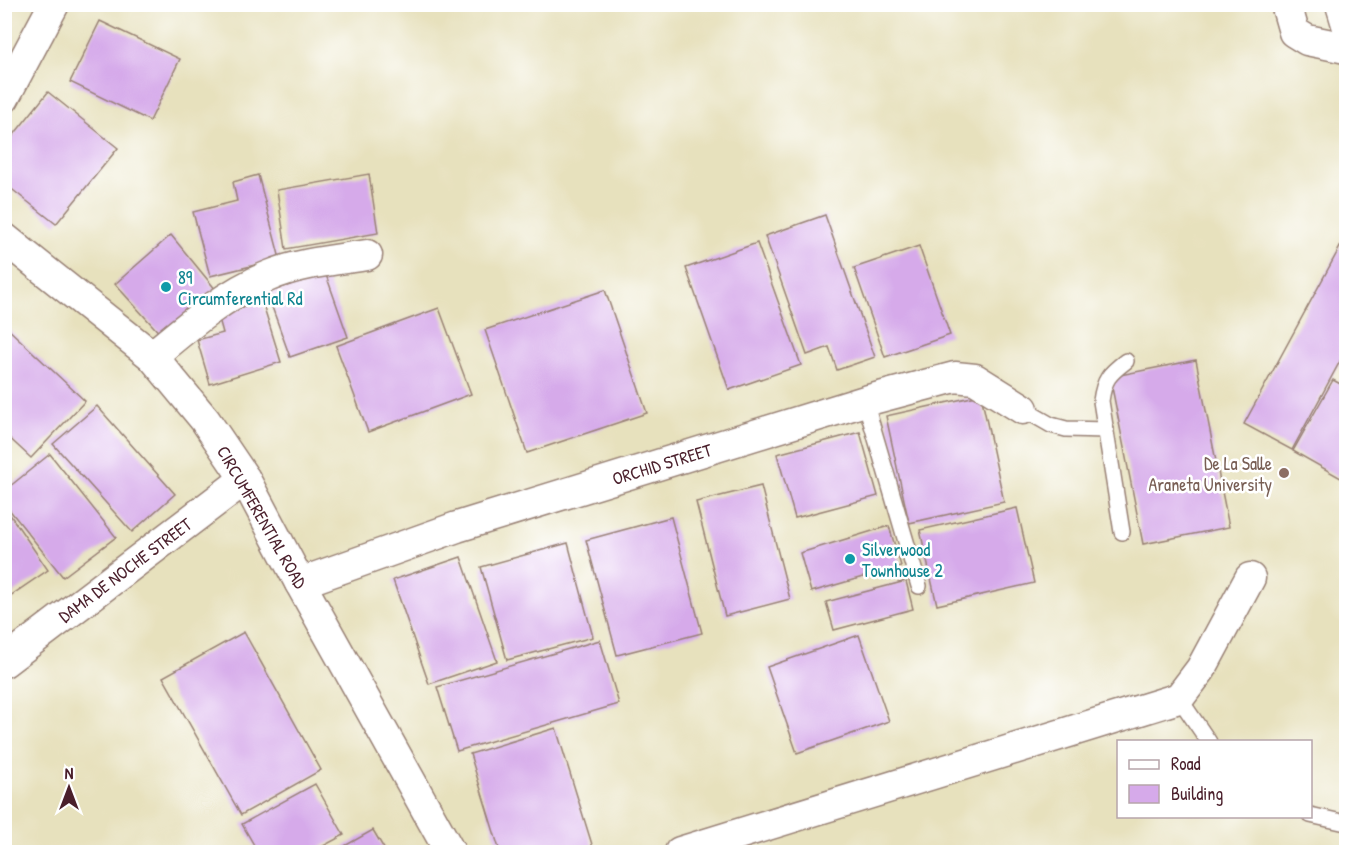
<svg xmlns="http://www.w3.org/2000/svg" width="1351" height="857" font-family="'Patrick Hand',sans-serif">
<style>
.building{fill:#d6aaea}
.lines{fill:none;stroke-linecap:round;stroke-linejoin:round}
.service-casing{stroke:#988074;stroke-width:18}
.minor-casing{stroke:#988074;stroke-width:33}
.service{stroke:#fff;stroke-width:15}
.minor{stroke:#fff;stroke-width:30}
.culture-dot{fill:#0f9aa8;stroke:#fff;stroke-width:2}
.education-dot{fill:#8d6e63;stroke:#fff;stroke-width:2}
.labels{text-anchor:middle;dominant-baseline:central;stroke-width:5;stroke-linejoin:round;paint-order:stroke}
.culture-label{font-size:18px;fill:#0d838f;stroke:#fff;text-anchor:start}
.education-label{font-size:18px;fill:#785e54;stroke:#fff;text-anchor:end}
.street-label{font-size:18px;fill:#4a1f2b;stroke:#fff}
</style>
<rect width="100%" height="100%" fill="#fff"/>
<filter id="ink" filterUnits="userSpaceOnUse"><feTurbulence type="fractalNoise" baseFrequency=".0167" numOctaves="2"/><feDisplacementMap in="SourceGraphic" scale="12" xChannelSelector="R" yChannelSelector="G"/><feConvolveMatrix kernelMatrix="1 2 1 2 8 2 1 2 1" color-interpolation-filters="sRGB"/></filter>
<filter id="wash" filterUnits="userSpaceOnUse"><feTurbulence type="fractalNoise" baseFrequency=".008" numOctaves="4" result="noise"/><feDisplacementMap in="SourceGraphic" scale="24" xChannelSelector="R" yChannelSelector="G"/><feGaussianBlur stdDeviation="1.35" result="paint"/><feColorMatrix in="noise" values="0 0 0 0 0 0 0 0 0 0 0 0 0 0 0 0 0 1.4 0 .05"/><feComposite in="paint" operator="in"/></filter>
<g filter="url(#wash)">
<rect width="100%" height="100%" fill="#e7e1bd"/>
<g id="blocks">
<g class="building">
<path d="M100,21L180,59L150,121L70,82Z"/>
<path d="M48,92L118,148L56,224L4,183V147Z"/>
<path d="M369,174L378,233L286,249L277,190Z"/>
<path d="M258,175L280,259L210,276L193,212L237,201L233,182Z"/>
<path d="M825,215L875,357L837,370L829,347L807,355L765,236Z"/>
<path d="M171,235L216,290L163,337L115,284Z"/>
<path d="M1346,236V350L1292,450L1244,424Z"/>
<path d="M757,243L801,365L729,390L686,268Z"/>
<path d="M919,246L950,335L885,357L854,268Z"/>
<path d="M325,272L348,337L290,357L267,293Z"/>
<path d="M605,290L647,413L527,453L485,330Z"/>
<path d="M262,301L281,362L210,384L197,340L223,333L218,315Z"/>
<path d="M439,308L471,394L368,432L336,346Z"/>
<path d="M4,325L85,401L31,458L4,433Z"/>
<path d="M1196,360L1229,527L1143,544L1110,377Z"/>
<path d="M1333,380L1346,387V481L1293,451Z"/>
<path d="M981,395L1004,502L909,523L886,416Z"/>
<path d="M97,406L175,494L132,532L53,444Z"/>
<path d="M860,432L878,496L795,518L777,454Z"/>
<path d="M50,454L116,537L63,577L4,503V491Z"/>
<path d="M761,486L790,599L725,616L696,502Z"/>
<path d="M4,506L48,570L4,600Z"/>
<path d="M1017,508L1034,583L937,605L920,530Z"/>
<path d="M671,517L702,633L617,655L586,540Z"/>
<path d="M889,526L901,566L811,592L800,553Z"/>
<path d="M568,543L593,637L507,660L481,567Z"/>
<path d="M461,557L497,661L429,684L393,580Z"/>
<path d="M906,581L913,609L834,630L826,602Z"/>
<path d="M244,632L321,770L241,815L163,677Z"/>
<path d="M859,635L889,721L797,753L767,667Z"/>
<path d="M600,640L619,704L457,751L437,687Z"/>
<path d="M556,728L594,851L500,852L470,754Z"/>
<path d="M315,784L344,835L312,852H258L242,824Z"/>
<path d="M373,830L386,852H334Z"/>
</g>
</g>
</g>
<g filter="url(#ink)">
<use href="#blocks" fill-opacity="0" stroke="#988074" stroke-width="1.5"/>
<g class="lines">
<defs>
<g id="service">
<path d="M1333,4L1346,47"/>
<path d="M865,401L919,586"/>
<path d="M1023,409L1051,425L1066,429L1106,430"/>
<path d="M1122,532L1101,401C1104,379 1109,374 1126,361"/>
<path d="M1179,698L1209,742"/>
<path d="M1310,815L1346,823"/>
</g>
<g id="minor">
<path d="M1286,4L1294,32L1307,40L1346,48"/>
<path d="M4,98L54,4"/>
<path d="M4,238L152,356L205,420L245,479L300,583L450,852"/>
<path d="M152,356C188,326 225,294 269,276C299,263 335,260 367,255"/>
<path d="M300,583L457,527L865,401L955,377L975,379L1023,409"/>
<path d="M4,662L245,479"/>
<path d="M680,852L1179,698L1201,669L1250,578"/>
</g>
</defs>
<use href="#service" class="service-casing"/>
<use href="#minor" class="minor-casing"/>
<use href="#service" class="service"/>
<use href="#minor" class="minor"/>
</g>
</g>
<g class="culture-dot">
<circle cx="166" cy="287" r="6"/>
<circle cx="850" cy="559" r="6"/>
</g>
<circle class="education-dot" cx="1284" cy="473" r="6"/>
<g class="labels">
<g class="culture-label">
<text x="178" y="277">89<tspan x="178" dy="21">Circumferential Rd</tspan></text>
<text x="862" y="549">Silverwood<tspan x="862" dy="21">Townhouse 2</tspan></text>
</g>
<g class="education-label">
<text x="1272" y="463">De La Salle<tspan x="1272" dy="21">Araneta University</tspan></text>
</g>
<g class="street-label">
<text transform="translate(662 464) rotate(-17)">ORCHID STREET</text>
<text transform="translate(262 517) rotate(60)">CIRCUMFERENTIAL ROAD</text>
<text transform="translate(125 570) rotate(-37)">DAMA DE NOCHE STREET</text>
</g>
</g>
<rect width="1351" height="857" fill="none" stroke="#fff" stroke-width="24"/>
<rect x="1117" y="740" width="195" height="78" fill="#ffffff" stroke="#b7a5aa" stroke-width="1.5"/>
<rect x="1129" y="760" width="30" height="9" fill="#ffffff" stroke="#b7a5aa" stroke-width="1.5"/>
<text x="1171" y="770" font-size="18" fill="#4a1f2b">Road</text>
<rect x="1129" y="785" width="30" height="18" fill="#d6aaea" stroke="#b7a5aa" stroke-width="1.5"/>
<text x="1171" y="800" font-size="18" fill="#4a1f2b">Building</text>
<g transform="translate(69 788)" stroke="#ffffff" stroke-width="4.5" paint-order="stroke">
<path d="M0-4.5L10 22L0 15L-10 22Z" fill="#4a1f2b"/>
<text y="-9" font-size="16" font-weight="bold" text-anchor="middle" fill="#4a1f2b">N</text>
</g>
</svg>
